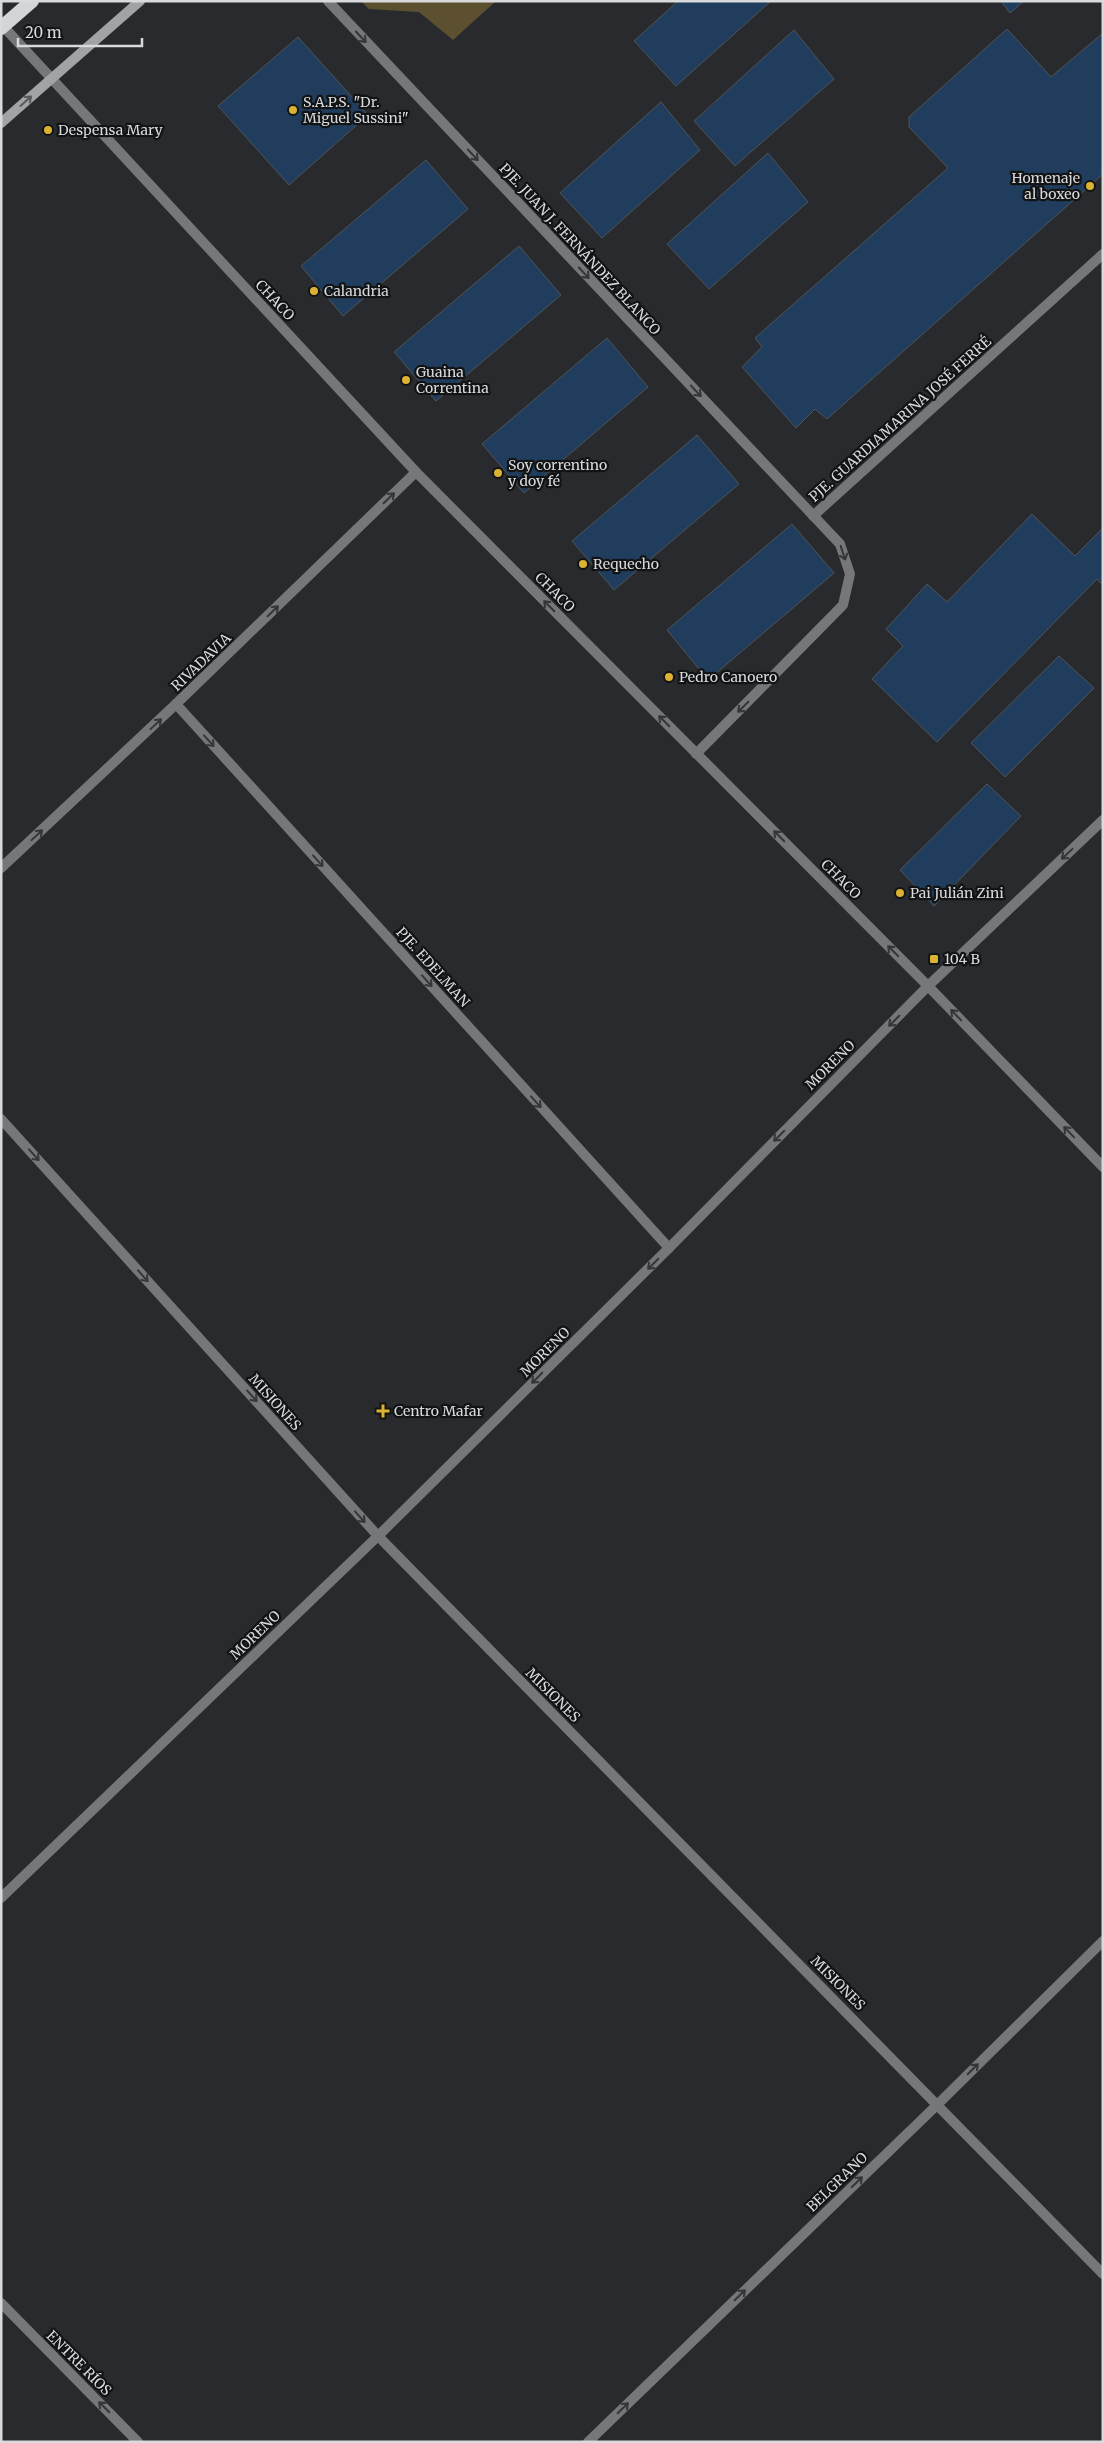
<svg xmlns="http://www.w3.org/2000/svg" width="1104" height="2443" font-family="Merriweather,serif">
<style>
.green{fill:#5c5031}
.building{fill:#203d5d;stroke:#515457}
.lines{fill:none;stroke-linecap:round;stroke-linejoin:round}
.minor{stroke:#767779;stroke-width:10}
.secondary{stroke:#a1a3a6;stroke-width:10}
.trunk{stroke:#d2d6d9;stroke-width:14}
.oneway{stroke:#343637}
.oneway2{stroke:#595b5d}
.poi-dot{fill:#dcb233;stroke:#111314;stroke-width:2}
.labels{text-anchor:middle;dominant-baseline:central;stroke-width:4.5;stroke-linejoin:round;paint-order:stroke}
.poi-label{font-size:14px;fill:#d8dadc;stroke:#111314;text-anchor:start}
.street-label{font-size:14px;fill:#d8dadc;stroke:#111314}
</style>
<rect width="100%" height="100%" fill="#282a2d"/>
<path class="green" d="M361,1H496L453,40L419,12L369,9Z"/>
<g class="building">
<path d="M678,1H771L676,86L634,41Z"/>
<path d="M1001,1H1024L1010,13Z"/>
<path d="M1007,29L1051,77L1103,33V174L827,419L815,409L796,428L742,367L762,347L755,338L948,168L909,127V117Z"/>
<path d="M794,30L834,79L735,166L694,121Z"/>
<path d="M298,37L368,115L289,185L218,106Z"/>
<path d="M661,102L700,150L602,238L560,193Z"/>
<path d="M768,153L808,202L709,289L667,244Z"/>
<path d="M426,160L468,209L343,316L301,266Z"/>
<path d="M519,246L561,295L436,401L394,352Z"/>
<path d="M607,338L648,387L524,493L482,444Z"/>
<path d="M697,435L739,484L614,590L572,541Z"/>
<path d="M1032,514L1075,556L1103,528V585L1097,579L937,742L872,679L903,646L886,629L927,584L947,602Z"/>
<path d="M792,524L834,573L708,680L667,630Z"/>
<path d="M1059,656L1094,688L1005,777L971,743Z"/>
<path d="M987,784L1021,816L934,906L900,870Z"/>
</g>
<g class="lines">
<g class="minor">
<path d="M328,1L840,544L850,574L843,605L696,754"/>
<path d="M1,24L416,472L928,986L1103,1167"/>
<path d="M813,516L1103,254"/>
<path d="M176,704L669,1248"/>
<path d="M1,868L176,704L416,472"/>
<path d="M1,1119L378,1536L1103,2274"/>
<path d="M1,1898L378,1536L669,1248L928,986L1103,820"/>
<path d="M1,2303L138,2442"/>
<path d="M588,2442L938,2104L1103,1941"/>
</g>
<path class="secondary" d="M1,123L140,1"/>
<path class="trunk" d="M1,28L32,1"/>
</g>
<defs><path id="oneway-shaft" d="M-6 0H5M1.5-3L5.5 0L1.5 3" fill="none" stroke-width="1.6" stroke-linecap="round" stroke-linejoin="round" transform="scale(1.25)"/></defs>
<g class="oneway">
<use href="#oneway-shaft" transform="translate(361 37) rotate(47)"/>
<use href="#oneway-shaft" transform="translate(473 155) rotate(47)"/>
<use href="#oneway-shaft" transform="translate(584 273) rotate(47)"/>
<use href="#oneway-shaft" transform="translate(696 391) rotate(47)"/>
<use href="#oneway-shaft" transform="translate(389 498) rotate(-44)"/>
<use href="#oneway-shaft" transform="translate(843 553) rotate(72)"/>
<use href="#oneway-shaft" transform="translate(549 606) rotate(-135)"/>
<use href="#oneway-shaft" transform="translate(273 611) rotate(-44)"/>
<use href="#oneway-shaft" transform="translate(743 707) rotate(135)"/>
<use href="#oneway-shaft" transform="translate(664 721) rotate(-135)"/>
<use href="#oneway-shaft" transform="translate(156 724) rotate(-43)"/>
<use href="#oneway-shaft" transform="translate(209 741) rotate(48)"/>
<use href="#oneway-shaft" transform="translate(37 835) rotate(-43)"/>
<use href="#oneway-shaft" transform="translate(779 836) rotate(-135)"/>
<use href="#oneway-shaft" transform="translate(1067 854) rotate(137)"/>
<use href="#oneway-shaft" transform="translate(318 861) rotate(48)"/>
<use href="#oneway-shaft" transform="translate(893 951) rotate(-135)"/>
<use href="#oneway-shaft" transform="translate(427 981) rotate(48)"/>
<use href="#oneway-shaft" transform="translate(956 1015) rotate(-134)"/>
<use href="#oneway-shaft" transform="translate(894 1021) rotate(135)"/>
<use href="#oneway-shaft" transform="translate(536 1102) rotate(48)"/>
<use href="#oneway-shaft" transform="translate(1069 1132) rotate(-134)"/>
<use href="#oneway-shaft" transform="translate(779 1136) rotate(135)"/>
<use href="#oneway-shaft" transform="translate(34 1155) rotate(48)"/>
<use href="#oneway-shaft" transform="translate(653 1264) rotate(135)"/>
<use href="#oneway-shaft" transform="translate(143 1276) rotate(48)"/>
<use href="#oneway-shaft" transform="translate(537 1378) rotate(135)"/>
<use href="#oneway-shaft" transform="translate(252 1396) rotate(48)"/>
<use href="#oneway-shaft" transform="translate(360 1517) rotate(48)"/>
<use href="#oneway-shaft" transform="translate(973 2069) rotate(-45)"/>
<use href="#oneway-shaft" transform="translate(857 2182) rotate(-44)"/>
<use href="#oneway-shaft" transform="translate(740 2295) rotate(-44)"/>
<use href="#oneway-shaft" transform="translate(104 2407) rotate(-135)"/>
<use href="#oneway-shaft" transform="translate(623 2408) rotate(-44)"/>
</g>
<use class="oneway2" href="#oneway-shaft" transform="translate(26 101) rotate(-42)"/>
<g class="poi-dot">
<circle cx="293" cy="110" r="5"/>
<circle cx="48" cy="130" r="5"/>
<circle cx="1090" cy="186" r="5"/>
<circle cx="314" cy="291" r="5"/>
<circle cx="406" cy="380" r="5"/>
<circle cx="498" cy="473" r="5"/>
<circle cx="583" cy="564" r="5"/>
<circle cx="669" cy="677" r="5"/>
<circle cx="900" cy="893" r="5"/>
<rect x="929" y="954" width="10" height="10" rx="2.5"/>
<path d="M380.5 1403.5h5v5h5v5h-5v5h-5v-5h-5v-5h5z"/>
</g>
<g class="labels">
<g class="poi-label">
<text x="303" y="102">S.A.P.S. "Dr.<tspan x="303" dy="16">Miguel Sussini"</tspan></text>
<text x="58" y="130">Despensa Mary</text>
<text x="1080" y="178" text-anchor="end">Homenaje<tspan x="1080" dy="16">al boxeo</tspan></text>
<text x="324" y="291">Calandria</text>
<text x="416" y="372">Guaina<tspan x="416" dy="16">Correntina</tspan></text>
<text x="508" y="465">Soy correntino<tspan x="508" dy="16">y doy fé</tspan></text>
<text x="593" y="564">Requecho</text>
<text x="679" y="677">Pedro Canoero</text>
<text x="910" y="893">Pai Julián Zini</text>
<text x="944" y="959">104 B</text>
<text x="394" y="1411">Centro Mafar</text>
</g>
<g class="street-label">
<text transform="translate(580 249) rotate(47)">PJE. JUAN J. FERNÁNDEZ BLANCO</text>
<text transform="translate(275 300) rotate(47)">CHACO</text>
<text transform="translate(900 419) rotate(-42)">PJE. GUARDIAMARINA JOSÉ FERRÉ</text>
<text transform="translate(555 592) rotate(45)">CHACO</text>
<text transform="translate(201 662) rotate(-44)">RIVADAVIA</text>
<text transform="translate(841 879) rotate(45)">CHACO</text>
<text transform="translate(433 967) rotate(48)">PJE. EDELMAN</text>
<text transform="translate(830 1065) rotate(-45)">MORENO</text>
<text transform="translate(545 1352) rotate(-45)">MORENO</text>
<text transform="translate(275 1402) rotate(48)">MISIONES</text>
<text transform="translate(255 1635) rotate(-44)">MORENO</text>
<text transform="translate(553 1695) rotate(45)">MISIONES</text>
<text transform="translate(838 1983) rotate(45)">MISIONES</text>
<text transform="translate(837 2182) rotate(-44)">BELGRANO</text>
<text transform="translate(79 2363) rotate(45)">ENTRE RÍOS</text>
</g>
</g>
<rect width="1104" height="2443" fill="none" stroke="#d8dadc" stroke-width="5"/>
<path d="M18 38v8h124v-8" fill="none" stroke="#d8dadc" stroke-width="2.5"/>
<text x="25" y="38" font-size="15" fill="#d8dadc" stroke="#111314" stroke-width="4" paint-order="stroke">20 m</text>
</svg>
